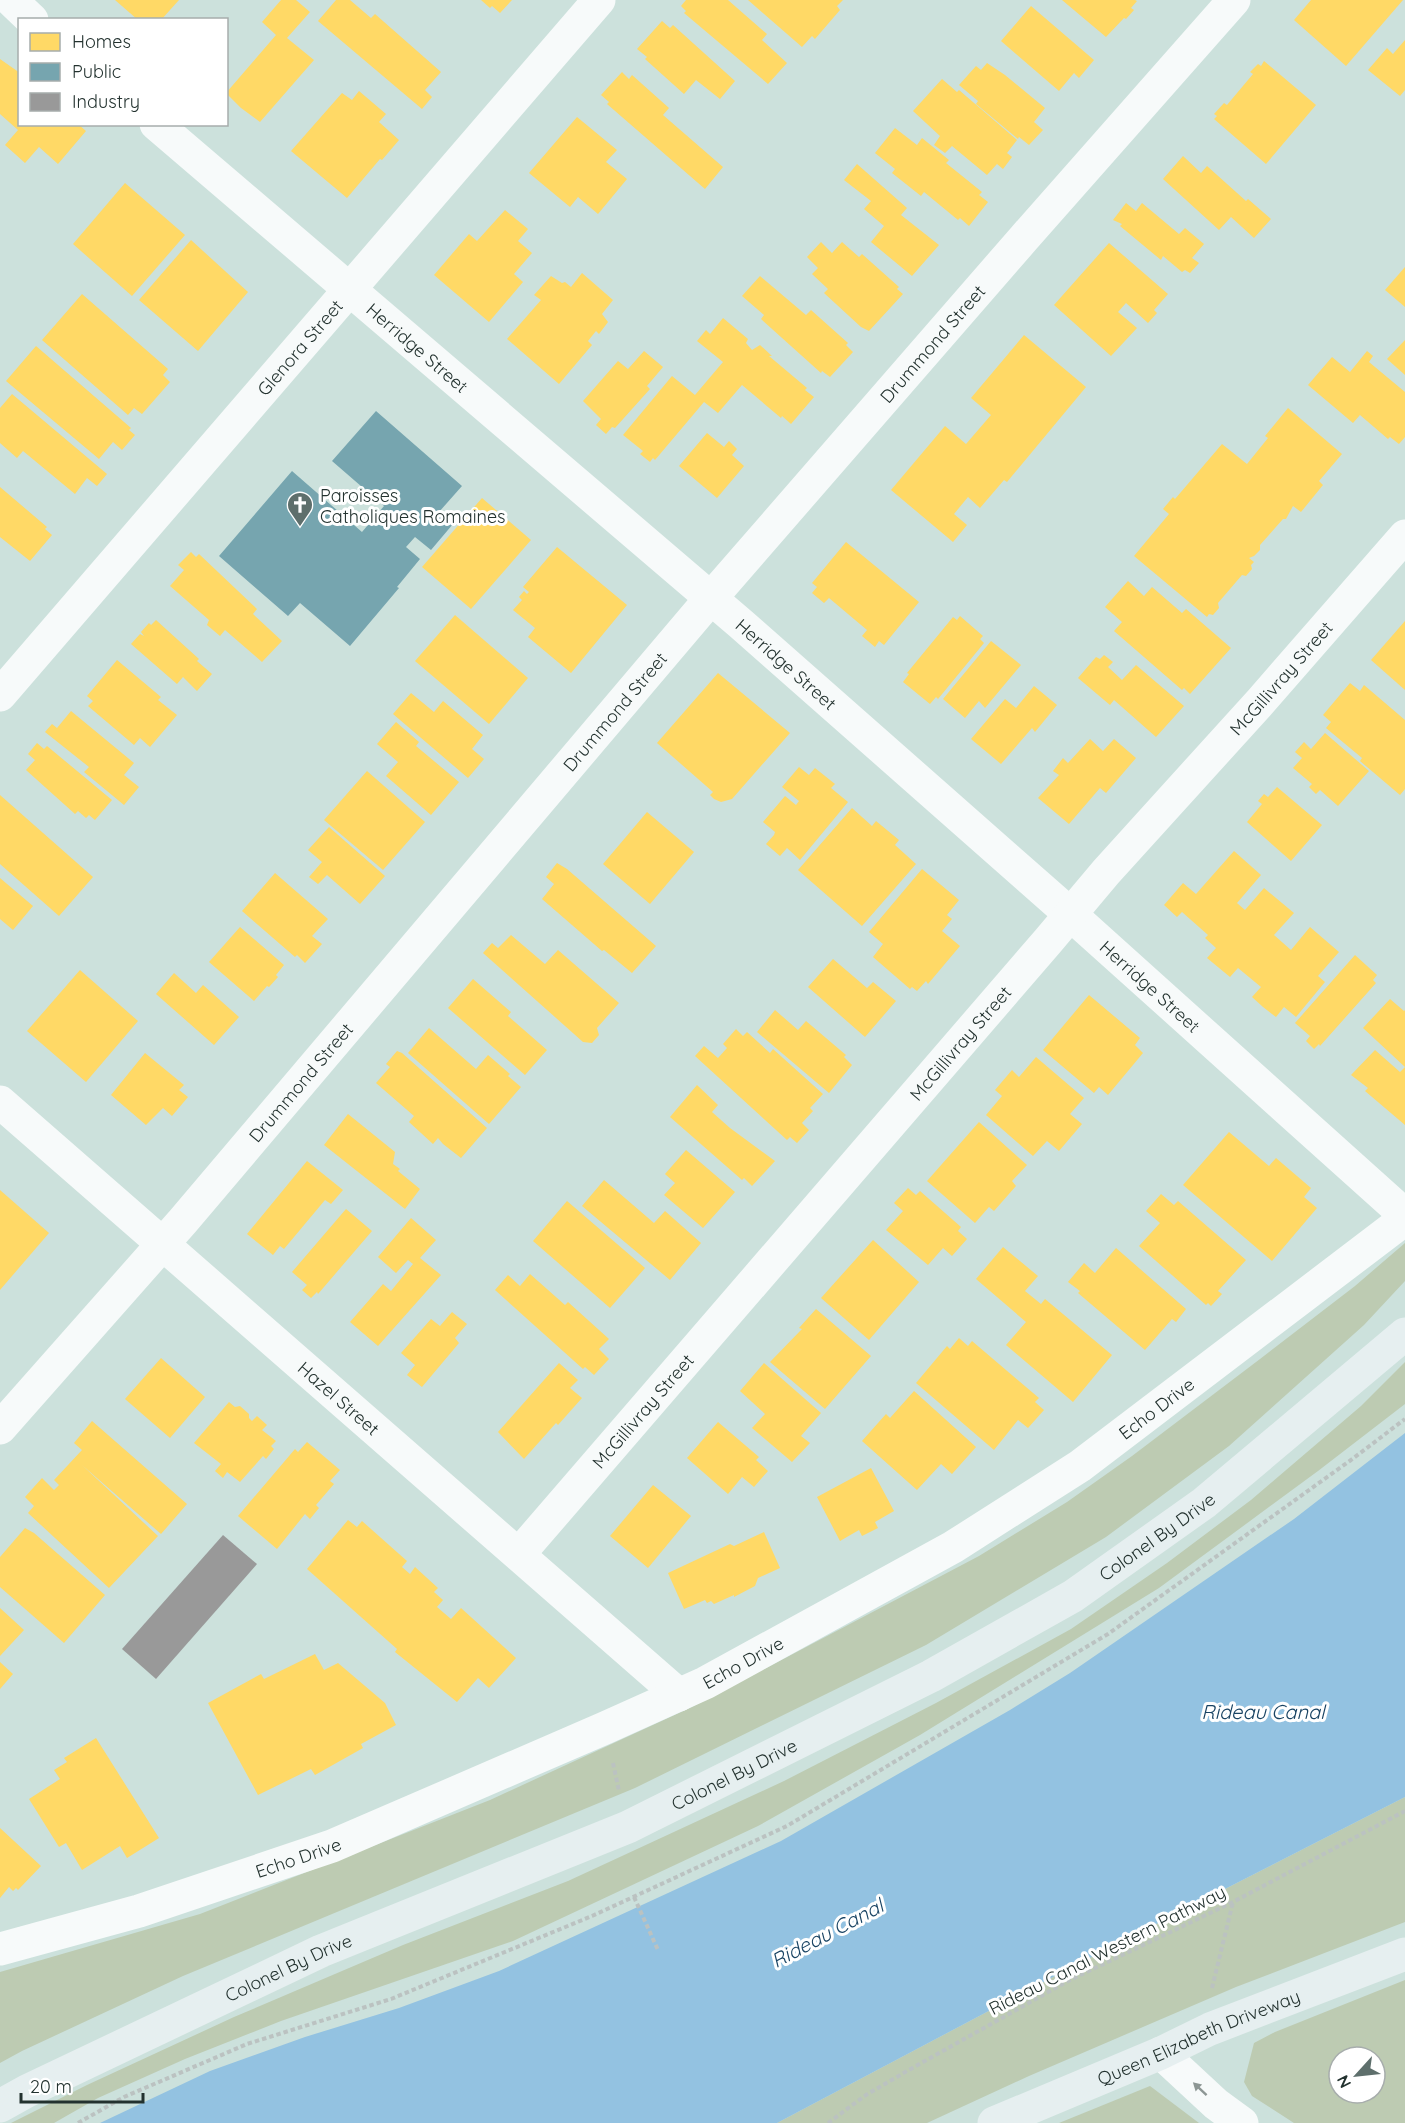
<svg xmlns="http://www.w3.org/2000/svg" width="1405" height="2123" font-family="Quicksand,sans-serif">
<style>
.green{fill:#bdcbb2;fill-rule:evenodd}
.water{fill:#93c2e1}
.homes{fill:#ffd966}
.public{fill:#76a5af}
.industry{fill:#999}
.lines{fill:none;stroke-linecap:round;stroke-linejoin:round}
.path{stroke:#bbc2c1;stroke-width:4;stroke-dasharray:4.5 3;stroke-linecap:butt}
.minor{stroke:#f7fafa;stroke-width:33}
.secondary{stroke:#e6eff0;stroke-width:33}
.oneway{fill:#8d9694}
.labels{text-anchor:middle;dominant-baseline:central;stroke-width:6;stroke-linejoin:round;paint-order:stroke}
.street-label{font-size:18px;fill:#23322f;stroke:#fff}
.poi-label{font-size:18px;fill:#23322f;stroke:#fff;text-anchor:start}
.water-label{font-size:20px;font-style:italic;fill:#184363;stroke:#fff}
</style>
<rect width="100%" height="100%" fill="#cce1dc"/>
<g class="green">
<path d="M1405,1243V1281L1364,1325L1229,1446L1106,1537L926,1645L635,1788L183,1976L22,2051L0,2063V1972L200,1914L490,1800L692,1707L979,1556L1067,1502L1132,1456L1260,1359L1355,1286Z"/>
<path d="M1405,1362V1404L1318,1471L1159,1588L920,1735L758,1826L513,1941L281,2021L185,2059L98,2098L54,2123H11L87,2085L234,2017L403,1945L568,1881L784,1781L936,1703L1071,1629L1167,1563L1251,1500L1361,1406Z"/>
<path d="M1405,1797V1922L1236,1987L1029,2076L927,2123H777L1070,1968Z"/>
<path d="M1405,1980V2123H1294L1252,2096L1244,2082L1254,2043L1275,2032ZM1339,2057H1375V2093H1339Z"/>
<path d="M1150,2086L1199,2123H1059Z"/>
</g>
<path class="water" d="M1405,1433V1797L1070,1968L777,2123H100L210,2071L305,2037L399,2008L499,1971L781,1841L1010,1710L1070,1673L1294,1519Z"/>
<g class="homes">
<path d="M115,0H179L161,20H138Z"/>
<path d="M281,0H296L310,12L287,38L314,60L260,122L241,108L226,93L276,35L262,22Z"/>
<path d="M336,0H350L371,18L375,14L441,72L425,90L432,97L422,109L318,21Z"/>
<path d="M481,0H512L500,13L492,6L490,8Z"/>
<path d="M686,0H728L767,34L762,40L787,63L768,84L684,13L686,11L681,6Z"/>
<path d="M748,0H843L837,6L840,10L815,39L812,36L802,47Z"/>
<path d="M1062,0H1135L1137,1L1131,8L1134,10L1126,19L1124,18L1106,37Z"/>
<path d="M1311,0H1403L1346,66L1294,20Z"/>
<path d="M1031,6L1094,60L1079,78L1074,73L1059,91L1001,41Z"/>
<path d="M662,21L670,28L673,25L735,81L720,99L696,80L684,94L645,59L647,57L637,49Z"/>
<path d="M1405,40V90L1400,96L1368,70L1387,48L1393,54Z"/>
<path d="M0,59L20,73V124H78L86,131L58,164L39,147L25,163L5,145L18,130L0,114Z"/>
<path d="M1264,61L1316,105L1266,164L1214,119L1217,116L1214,114L1224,103L1227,105L1253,74L1250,72L1258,64L1261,66Z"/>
<path d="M987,63L1005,75L1045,108L1034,122L1043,130L1029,145L1019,137L1018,139L976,104L978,101L959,85L976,66L981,70Z"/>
<path d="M622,72L629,79L632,75L669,108L663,115L723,167L705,189L607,104L609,102L601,95Z"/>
<path d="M942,79L957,92L959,90L1017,140L1007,153L1012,157L1003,169L997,164L987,175L952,146L945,153L934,145L940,136L913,111Z"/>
<path d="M359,91L386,114L379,122L399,140L382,160L380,159L347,198L291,151L342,93L352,100Z"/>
<path d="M577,117L617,150L606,162L627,179L598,214L578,197L570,207L529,173Z"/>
<path d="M895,128L917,145L922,138L949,160L946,163L982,192L979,195L988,202L969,226L960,218L958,220L924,192L921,196L892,173L895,169L875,153Z"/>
<path d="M1183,156L1201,173L1207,166L1246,201L1248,199L1271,219L1254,238L1231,217L1219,230L1163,179Z"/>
<path d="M857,164L907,208L901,215L939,245L912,276L871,242L884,226L864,209L871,201L844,180Z"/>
<path d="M125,183L185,235L132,296L73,244Z"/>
<path d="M1126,203L1136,211L1142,203L1179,234L1185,228L1204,244L1192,258L1199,263L1190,273L1185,270L1182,272L1163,256L1161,260L1120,226L1122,224L1113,220Z"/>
<path d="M505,210L528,229L518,241L532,253L514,274L523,282L489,322L434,275L469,234L477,241Z"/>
<path d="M191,240L248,292L198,351L139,300Z"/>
<path d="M821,242L832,253L842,242L859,257L862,254L899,287L897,289L903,294L869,331L861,327L824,293L828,289L812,274L818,268L807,257Z"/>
<path d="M1109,243L1168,294L1154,310L1157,313L1148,323L1126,303L1118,312L1137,328L1111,356L1054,305Z"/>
<path d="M1405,267V307L1385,290Z"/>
<path d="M582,273L613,300L602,314L608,322L599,334L596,331L588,341L592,345L559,384L507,339L541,300L534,295L551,276L562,283L565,282L571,287Z"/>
<path d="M760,276L806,315L811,310L848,343L846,345L853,352L830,377L822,371L821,373L761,319L764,315L742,296Z"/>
<path d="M82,294L168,369L163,375L170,382L142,414L134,408L128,415L42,340Z"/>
<path d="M723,318L748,339L746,343L752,350L760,345L772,356H769L807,388L805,390L814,397L791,424L782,416L781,418L742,385L718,413L704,402L655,460L653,458L650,462L640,454L643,451L623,435L672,376L695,395L723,362L697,341L706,330L710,334Z"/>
<path d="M1024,335L1086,387L1007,482L1004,480L980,508L968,497L954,514L967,525L953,542L891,490L945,426L966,444L991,415L971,398Z"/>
<path d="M1405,340V375L1387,359Z"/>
<path d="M36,346L131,428L129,430L135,435L122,450L113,442L99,459L6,381Z"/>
<path d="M644,351L663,367L647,386L650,389L615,428L612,427L606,434L596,425L601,419L583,401L618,361L628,369Z"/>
<path d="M1367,351L1373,356L1369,362L1405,392V437L1399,444L1390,437L1388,439L1360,415L1353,423L1308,385L1332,357L1350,372Z"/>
<path d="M12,394L107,474L97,486L87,478L75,494L23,451L17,458L0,443V408Z"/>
<path d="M1288,408L1342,454L1319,481L1323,485L1301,512L1293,506L1286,519H1283L1260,545V550L1254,556L1249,558L1254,562L1251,565L1252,569L1246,576L1242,575L1218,603L1219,608L1213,615L1209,614L1207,617L1134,556L1169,514L1163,509L1173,497L1175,499L1222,444L1247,464L1268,438L1265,436Z"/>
<path d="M707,433L724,447L729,441L737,449L732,455L744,466L717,498L679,466Z"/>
<path d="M0,487L47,527L45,529L52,535L30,561L0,537Z"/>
<path d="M482,498L531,540L471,609L422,567Z"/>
<path d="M846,542L919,602L884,645L879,641L875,647L862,636L867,630L829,598L824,603L812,593L817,587L812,583Z"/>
<path d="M557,547L627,605L571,673L528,637L535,628L513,610L522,600L519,597L524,591L527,594L529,592L523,587Z"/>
<path d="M191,552L196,557L199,554L257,609L253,614L282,641L262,662L225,630L220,636L207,625L209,620L170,586L184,570L178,565Z"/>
<path d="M1128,581L1144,596L1152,587L1182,613L1186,609L1231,648L1190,694L1184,688L1182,690L1114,631L1122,622L1105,607Z"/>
<path d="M455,615L528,678L489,724L415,661Z"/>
<path d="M960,616L983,636L980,639L984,643L938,699L936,697L930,704L903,682L909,674L907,673L953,617L957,620Z"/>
<path d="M156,620L199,659L197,661L212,674L197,691L183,677L177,684L131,644L140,634L144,636L141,632L149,623L151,625Z"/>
<path d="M1405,621V690L1371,660Z"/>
<path d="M991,641L1021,665L985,708L979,701L965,718L943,699Z"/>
<path d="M1104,655L1113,662L1108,667L1122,680L1136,665L1184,706L1156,737L1114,700L1110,705L1078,678L1096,657L1100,659Z"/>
<path d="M117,660L161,697L158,700L177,715L150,747L140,738L134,745L88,706L93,701L87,696Z"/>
<path d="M718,673L790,733L732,799L721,802L714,799L710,795L713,792L657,743Z"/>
<path d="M1350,683L1360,691L1364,685L1405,720V789L1400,795L1360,761L1362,758L1326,728L1331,722L1323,715Z"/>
<path d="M1034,686L1057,705L1035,732L1032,728L1001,764L971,739L1005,699L1016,708Z"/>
<path d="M411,693L434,712L443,701L483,735L472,749L484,759L468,778L393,714Z"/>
<path d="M71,711L134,763L124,775L139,787L124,805L84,772L89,767L45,732L52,724L57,728Z"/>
<path d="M396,722L419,742L416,746L459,782L431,815L386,776L398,762L377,744Z"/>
<path d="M1325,733L1369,771L1338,806L1320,790L1316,794L1309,787L1312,784L1293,768L1302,758L1295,752L1304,742L1311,749Z"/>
<path d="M1090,739L1103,751L1114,739L1136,758L1106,793L1100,788L1069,824L1038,798L1059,775L1053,771L1063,758L1068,763Z"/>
<path d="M37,743L44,749L47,746L112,800L95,820L89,815L86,818L78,811L75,814L26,770L35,760L28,754Z"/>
<path d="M799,767L809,775L815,768L835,784L831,788L848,802L800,860L787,848L780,856L766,844L774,835L775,832L763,822L785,796L796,805L799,801L782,787Z"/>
<path d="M367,771L425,822L383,870L324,820Z"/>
<path d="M1277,787L1322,825L1291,861L1247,822L1262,804L1258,801L1264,794L1268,797Z"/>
<path d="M0,795L93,877L59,916L0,864Z"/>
<path d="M852,808L872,826L876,821L899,840L895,845L916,864L862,926L798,870Z"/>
<path d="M647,812L694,852L650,904L603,864Z"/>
<path d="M329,827L385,876L360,904L327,875L318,884L309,877L322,862L308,850Z"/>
<path d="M1234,851L1261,875L1237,903L1245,910L1264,888L1294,913L1274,935L1291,950L1310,927L1339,952L1318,976L1325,982L1296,1017L1284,1007L1276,1017L1263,1007L1252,997L1261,987L1238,968L1230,977L1207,958L1216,948L1205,938L1208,935L1182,912L1177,917L1164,905L1183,883L1196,894Z"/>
<path d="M557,863L567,869L656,946L632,973L604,950L602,951L542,899L554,884L546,877Z"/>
<path d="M922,869L959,900L947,915L952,919L942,931L960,946L928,984L926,981L917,991L912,987L910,989L873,957L883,944L869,932Z"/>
<path d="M275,873L328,919L312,936L322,944L305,963L297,955L295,957L242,911Z"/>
<path d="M0,878L33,906L13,930L0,919Z"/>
<path d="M240,927L284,965L276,975L278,977L269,987L267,986L254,1001L209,962Z"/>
<path d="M511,935L545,964L558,950L619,1003L597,1028L599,1035L592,1043L583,1042L483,953L492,943L498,948Z"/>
<path d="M1355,955L1377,975L1373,980L1376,983L1320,1046L1319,1044L1314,1049L1306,1041L1310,1036L1295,1023Z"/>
<path d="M833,959L867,988L873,982L896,1001L865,1037L808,987Z"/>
<path d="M80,970L138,1021L86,1082L27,1031Z"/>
<path d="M174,973L196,993L203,985L239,1017L214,1045L156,994Z"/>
<path d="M473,979L511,1012L508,1016L547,1050L525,1075L448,1008Z"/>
<path d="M1089,995L1140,1038L1135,1045L1143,1053L1108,1095L1099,1087L1094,1093L1043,1050Z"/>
<path d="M1390,999L1404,1011L1405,1010V1125L1365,1091L1368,1088L1351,1075L1375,1050L1400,1072L1405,1067L1363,1028Z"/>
<path d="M775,1010L798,1030L806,1021L846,1055L844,1057L852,1065L829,1093L757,1032Z"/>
<path d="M429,1028L476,1069L488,1055L510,1074L508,1076L521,1087L489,1124L408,1053Z"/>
<path d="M736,1029L743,1036L747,1032L770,1053L773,1049L823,1094L810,1108L813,1111L802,1123L809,1130L797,1143L790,1137L787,1140L695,1056L704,1046L718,1058L727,1048L723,1044Z"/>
<path d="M397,1051L402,1053L487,1128L461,1158L443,1144L438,1138L433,1144L409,1122L414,1116L376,1083L390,1067L386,1064Z"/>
<path d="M145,1053L184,1085L179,1090L188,1097L172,1116L163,1108L146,1125L111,1095Z"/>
<path d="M1036,1057L1084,1098L1070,1114L1082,1124L1059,1151L1047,1141L1033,1156L986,1115L1002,1096L995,1090L1012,1070L1019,1077Z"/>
<path d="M697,1085L718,1105L712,1112L730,1128L775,1161L752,1186L744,1178L742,1180L670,1117Z"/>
<path d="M348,1114L395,1152L393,1164L400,1169L398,1171L420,1189L405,1209L324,1145Z"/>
<path d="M979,1122L1027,1165L1012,1181L1016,1186L994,1211L989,1207L975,1223L927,1181Z"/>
<path d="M1229,1132L1269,1166L1276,1158L1311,1188L1304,1197L1317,1208L1272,1261L1183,1185Z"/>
<path d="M686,1150L735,1192L703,1228L664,1195L675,1183L665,1174Z"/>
<path d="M307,1161L343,1190L331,1204L325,1200L284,1249L280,1246L273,1255L247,1234Z"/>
<path d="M604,1180L654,1223L665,1211L701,1243L670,1280L582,1206Z"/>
<path d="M908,1188L916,1195L920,1191L961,1227L958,1231L967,1239L952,1256L943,1248L928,1265L886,1230L903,1211L894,1203Z"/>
<path d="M0,1190L49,1233L0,1290Z"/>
<path d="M1161,1194L1174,1205L1178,1201L1246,1260L1218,1291L1222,1294L1211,1306L1208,1303L1206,1305L1139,1246L1160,1223L1146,1211Z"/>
<path d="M567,1201L645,1268L610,1308L533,1241Z"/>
<path d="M346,1209L372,1231L318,1294L317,1292L311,1298L302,1290L307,1285L292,1272Z"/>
<path d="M411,1218L436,1240L420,1258L441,1275L378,1346L350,1322L383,1284L391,1291L413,1264L408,1260L396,1273L378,1257Z"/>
<path d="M873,1240L919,1282L869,1340L821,1298Z"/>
<path d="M1003,1247L1038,1276L1025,1291L1041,1304L1045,1299L1112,1355L1073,1402L1006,1345L1026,1322L976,1279Z"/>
<path d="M1116,1248L1186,1309L1176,1322L1172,1319L1145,1350L1078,1293L1080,1291L1068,1282L1084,1263L1095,1273Z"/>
<path d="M530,1274L565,1305L568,1302L609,1339L599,1349L609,1359L594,1375L585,1367L583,1369L495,1290L508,1275L520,1286Z"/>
<path d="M816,1309L871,1356L825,1409L770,1362L802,1329L799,1328Z"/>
<path d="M452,1312L467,1324L455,1338L459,1343L422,1387L407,1375L415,1365L401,1353L431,1319L440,1326Z"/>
<path d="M959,1338L968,1346L972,1341L1039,1398L1035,1402L1044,1410L1028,1428L1018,1420L994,1450L916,1383L947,1346L950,1349Z"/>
<path d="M161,1358L205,1397L170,1438L125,1399Z"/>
<path d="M559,1363L578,1380L570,1388L582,1398L558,1425L556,1423L524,1459L498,1432Z"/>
<path d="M764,1363L821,1413L801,1436L810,1443L792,1462L752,1428L765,1414L740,1391Z"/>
<path d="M914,1391L976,1447L952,1474L941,1464L917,1490L862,1441L886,1414L890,1418Z"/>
<path d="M229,1402L235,1407L240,1406L249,1414V1418L252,1421L257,1416L267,1425L262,1430L276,1441L271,1446L274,1449L266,1459L263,1456L240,1482L227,1472L223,1478L215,1471L221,1464L194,1443Z"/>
<path d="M92,1421L187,1504L161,1534L82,1465L158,1536L109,1588L28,1513L34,1506L25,1497L42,1478L54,1490L59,1485L54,1480L82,1450L74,1443Z"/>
<path d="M718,1422L759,1457L756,1460L768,1471L754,1487L742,1477L728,1494L687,1458Z"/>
<path d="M307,1442L340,1470L330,1481L334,1484L316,1505L319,1508L310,1519L305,1514L277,1549L238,1516L295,1449L298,1452Z"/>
<path d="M871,1468L894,1511L875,1522L878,1528L862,1536L859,1530L840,1541L817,1497Z"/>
<path d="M653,1485L691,1516L648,1568L610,1536Z"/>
<path d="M348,1520L357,1527L362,1521L407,1561L402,1567L410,1574L415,1567L438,1588L434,1592L443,1600L437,1607L451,1619L461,1608L516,1658L489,1688L478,1678L457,1702L395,1652L397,1649L307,1569Z"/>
<path d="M25,1528L34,1533L105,1595L64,1643L0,1587V1557Z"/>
<path d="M764,1532L780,1568L758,1578L755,1586L734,1597V1595L714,1604L711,1601L707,1603L705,1600L684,1609L668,1573L730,1544L734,1546Z"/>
<path d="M0,1608L24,1630L0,1656Z"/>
<path d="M315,1654L324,1670L338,1663L385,1703L396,1725L361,1744L363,1748L315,1775L311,1769L258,1795L208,1703L261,1674L264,1679Z"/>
<path d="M0,1662L13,1674L0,1689Z"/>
<path d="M96,1738L159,1838L127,1858L120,1846L82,1870L66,1843L59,1847L29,1799L60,1779L54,1770L67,1762L64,1758Z"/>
<path d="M0,1828L41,1866L18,1890L16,1888L13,1891L9,1887L0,1898Z"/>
</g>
<path class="public" d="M376,411L462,486L439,512L453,524L431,550L415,537L406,547L420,559L397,587L399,588L350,646L300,603L288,616L219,556L292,471L362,532L384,506L332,461Z"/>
<path class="industry" d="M223,1535L257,1564L156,1679L122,1649Z"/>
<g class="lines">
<g class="path">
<path d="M613,1763L619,1791"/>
<path d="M634,1897L658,1950"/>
<path d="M1212,1988L1233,1902"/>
<path d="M78,2123L124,2097L247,2044L391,1999L592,1916L787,1826L1108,1634L1351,1460L1405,1419"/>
<path d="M828,2123L866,2095L907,2071L1068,1981L1233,1902L1405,1811"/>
</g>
<g class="minor">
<path d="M11,0L32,20"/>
<path id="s1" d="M156,124L741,624L1070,914L1405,1215"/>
<path id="s2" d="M0,695L599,0"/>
<path id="s3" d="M0,1102L679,1695"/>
<path id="s4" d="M0,1428L183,1221L711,598L1024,238L1234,0"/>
<path id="s5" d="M519,1554L1048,941L1106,872L1261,701L1405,536"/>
<path id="s6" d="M0,1949L139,1911L332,1846L605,1728L705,1683L953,1547L1080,1466L1405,1219"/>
<path d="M1161,2053L1216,2104L1242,2123"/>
</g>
<g class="secondary">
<path id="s7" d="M0,2106L27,2091L321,1951L628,1827L931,1676L1073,1596L1204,1503L1405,1334"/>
<path id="s8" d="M994,2123L1161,2053L1210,2029L1405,1954"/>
</g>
</g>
<defs><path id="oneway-solid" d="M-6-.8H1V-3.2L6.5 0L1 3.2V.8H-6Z" transform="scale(1.5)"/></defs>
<use class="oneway" href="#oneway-solid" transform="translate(1200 2089) rotate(-137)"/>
<defs>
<symbol id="church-pin" viewBox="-11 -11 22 30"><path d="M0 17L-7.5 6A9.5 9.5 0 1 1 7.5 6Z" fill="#5e6f6c" stroke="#fff"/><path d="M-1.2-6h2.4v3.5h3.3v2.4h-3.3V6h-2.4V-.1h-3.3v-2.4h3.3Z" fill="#fff"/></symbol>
</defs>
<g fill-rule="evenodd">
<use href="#church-pin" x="285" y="490" width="30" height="40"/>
</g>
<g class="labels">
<g class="street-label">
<text stroke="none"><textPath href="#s4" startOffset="1430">Drummond Street</textPath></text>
<text stroke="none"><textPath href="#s1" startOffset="344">Herridge Street</textPath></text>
<text stroke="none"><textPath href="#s2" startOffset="459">Glenora Street</textPath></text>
<text stroke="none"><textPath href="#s1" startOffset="830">Herridge Street</textPath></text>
<text stroke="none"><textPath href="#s5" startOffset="1161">McGillivray Street</textPath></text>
<text stroke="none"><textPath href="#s4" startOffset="944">Drummond Street</textPath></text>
<text stroke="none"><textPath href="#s1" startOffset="1316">Herridge Street</textPath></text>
<text stroke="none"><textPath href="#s5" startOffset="675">McGillivray Street</textPath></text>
<text stroke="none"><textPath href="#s4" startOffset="458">Drummond Street</textPath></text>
<text stroke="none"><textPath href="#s3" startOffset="450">Hazel Street</textPath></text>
<text stroke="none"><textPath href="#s6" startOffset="1284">Echo Drive</textPath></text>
<text stroke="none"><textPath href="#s5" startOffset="189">McGillivray Street</textPath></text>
<text stroke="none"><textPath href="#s7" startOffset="1292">Colonel By Drive</textPath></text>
<text stroke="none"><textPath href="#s6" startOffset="798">Echo Drive</textPath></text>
<text stroke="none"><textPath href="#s7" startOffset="806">Colonel By Drive</textPath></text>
<text stroke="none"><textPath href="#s6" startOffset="312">Echo Drive</textPath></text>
<text transform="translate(1107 1950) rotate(-27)">Rideau Canal Western Pathway</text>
<text stroke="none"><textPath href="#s7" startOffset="320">Colonel By Drive</textPath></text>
<text stroke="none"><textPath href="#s8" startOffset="222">Queen Elizabeth Driveway</textPath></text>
</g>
<g class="poi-label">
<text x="320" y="495">Paroisses<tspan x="320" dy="21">Catholiques Romaines</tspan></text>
</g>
<g class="water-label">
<text x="1263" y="1711">Rideau Canal</text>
<text transform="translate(827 1933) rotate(-28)">Rideau Canal</text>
</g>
</g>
<rect x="18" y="18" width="210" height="108" fill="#ffffff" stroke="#a7adac" stroke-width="1.5"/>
<rect x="30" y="33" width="30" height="18" fill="#ffd966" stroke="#a7adac" stroke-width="1.5"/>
<text x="72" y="48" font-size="18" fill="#23322f">Homes</text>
<rect x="30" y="63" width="30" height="18" fill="#76a5af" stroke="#a7adac" stroke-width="1.5"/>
<text x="72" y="78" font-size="18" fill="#23322f">Public</text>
<rect x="30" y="93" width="30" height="18" fill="#999999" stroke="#a7adac" stroke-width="1.5"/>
<text x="72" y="108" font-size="18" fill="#23322f">Industry</text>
<g transform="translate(1357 2075) rotate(243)"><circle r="28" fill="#ffffff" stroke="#a7adac" stroke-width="1.5"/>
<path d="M0-4.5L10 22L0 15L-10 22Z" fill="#5e6f6c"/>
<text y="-9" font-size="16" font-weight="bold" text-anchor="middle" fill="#23322f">N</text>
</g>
<path d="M21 2093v9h122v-9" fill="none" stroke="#23322f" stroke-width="3"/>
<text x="30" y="2093" font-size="18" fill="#23322f" stroke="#ffffff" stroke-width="4.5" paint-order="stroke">20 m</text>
</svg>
